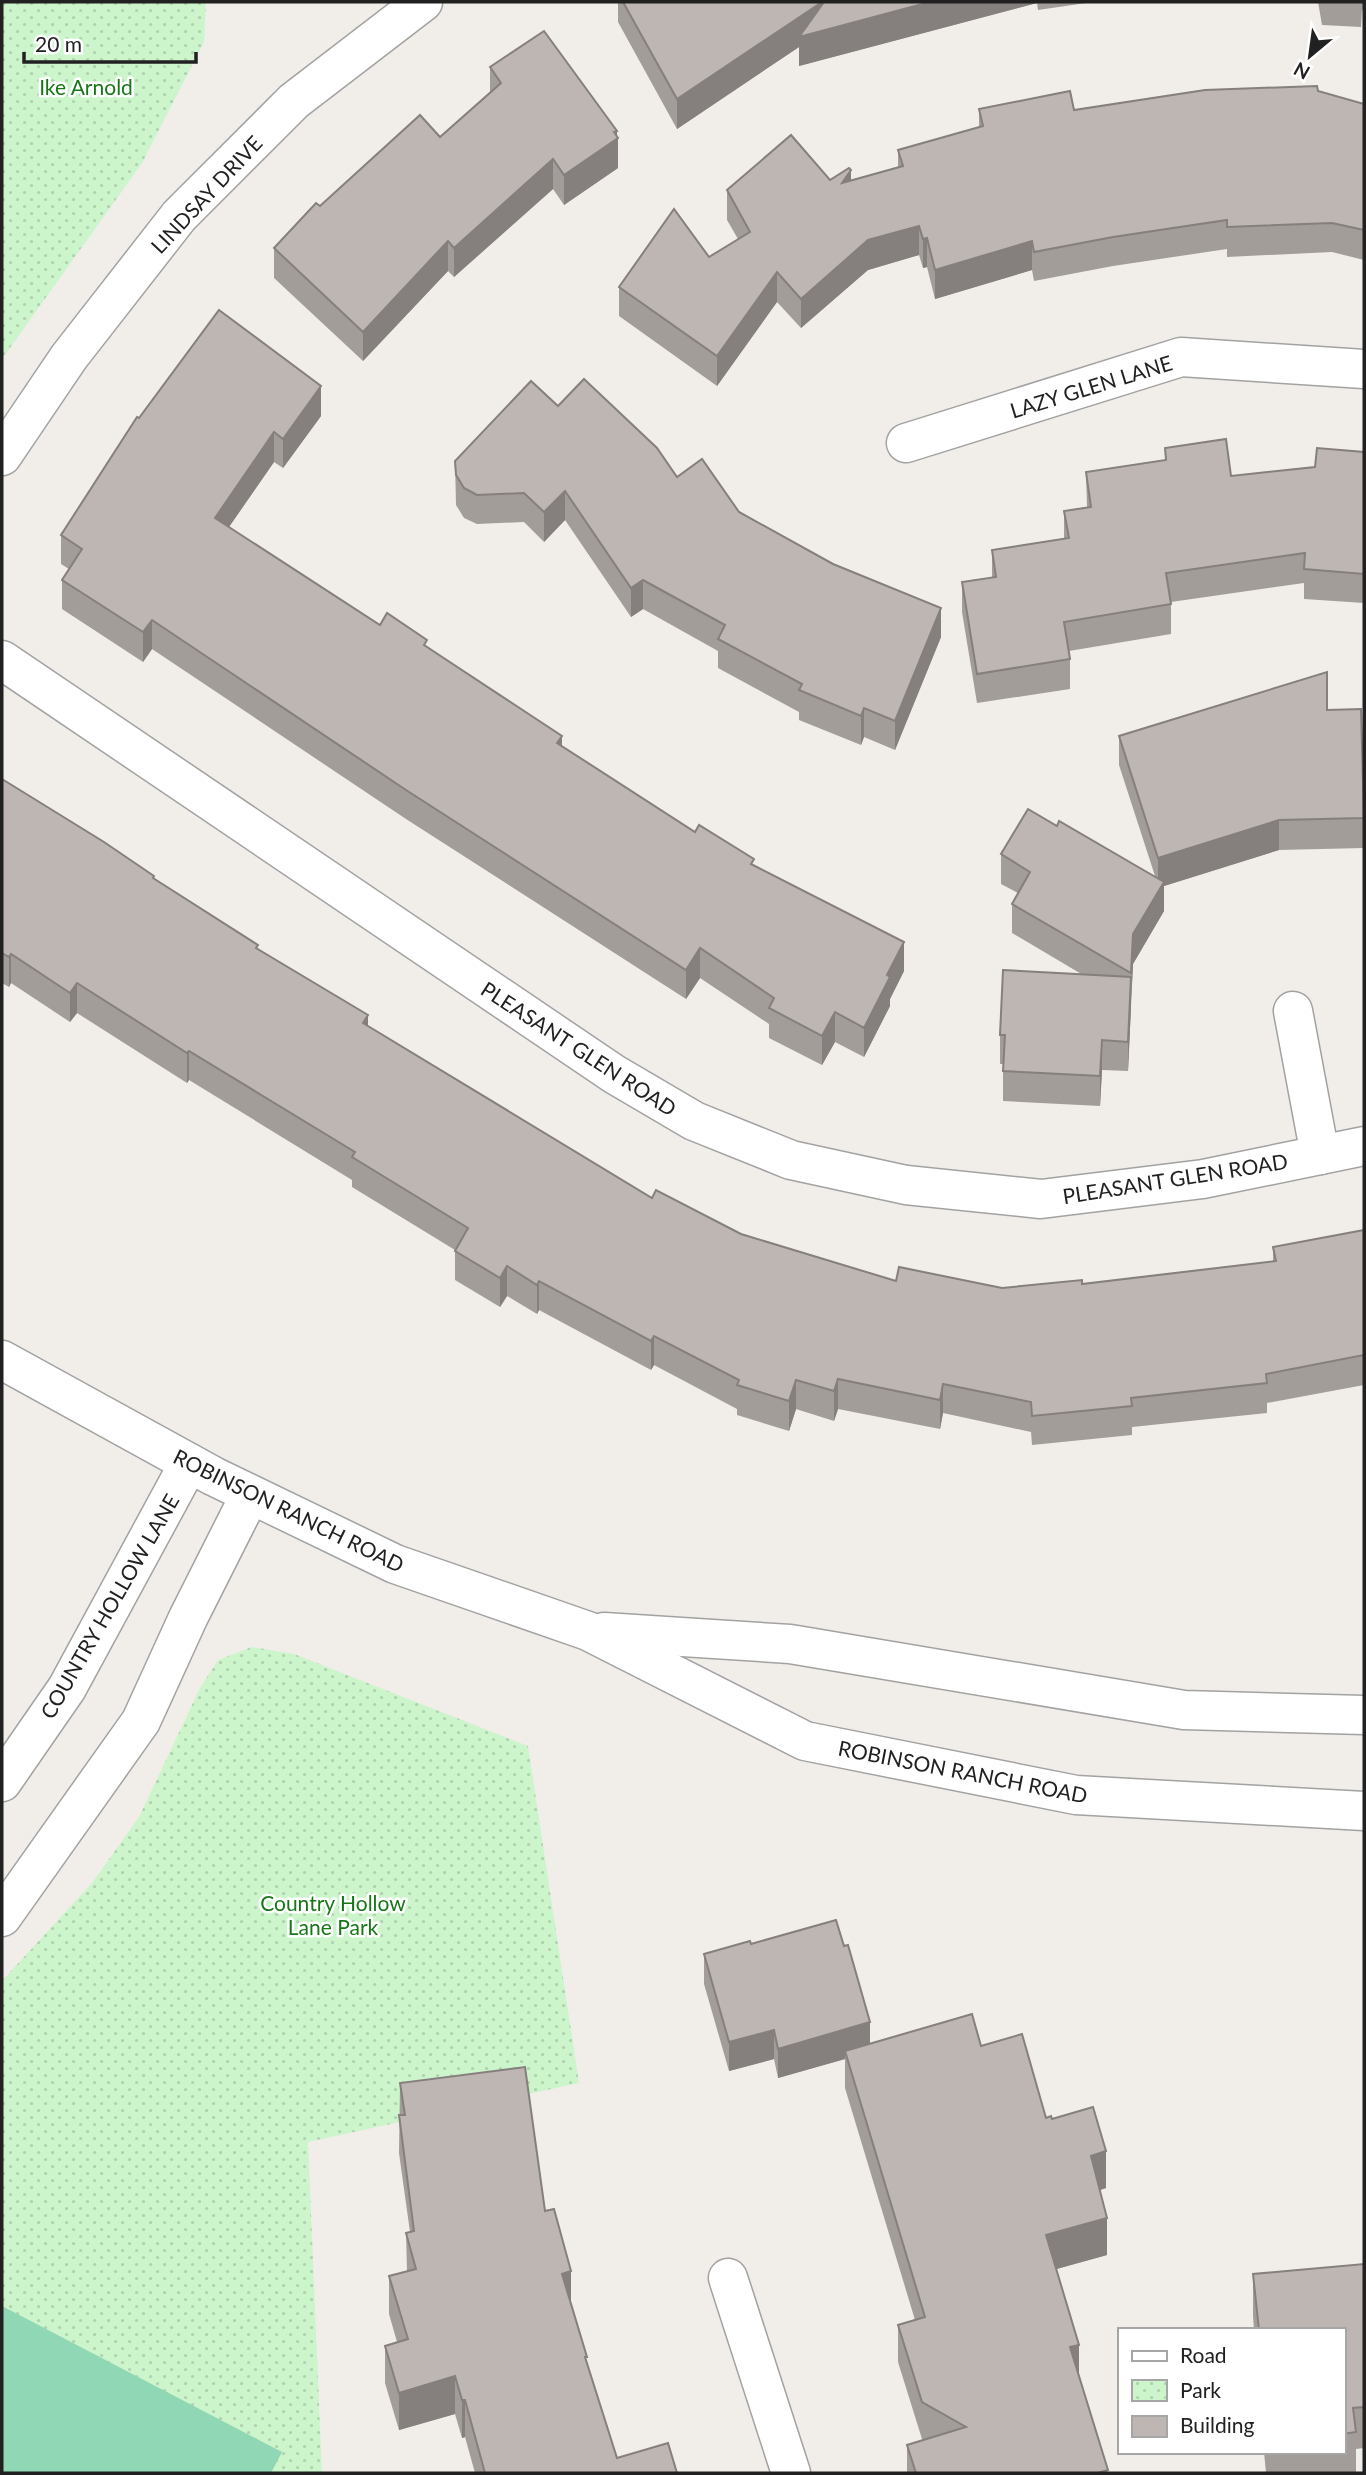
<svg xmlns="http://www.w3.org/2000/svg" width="1366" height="2475" font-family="Lato,sans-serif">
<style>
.park{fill:url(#park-dots)}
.pitch{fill:#90d7b6}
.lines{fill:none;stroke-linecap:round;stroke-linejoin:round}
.minor-casing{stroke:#a2a2a2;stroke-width:41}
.tertiary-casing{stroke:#a2a2a2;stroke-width:41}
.minor{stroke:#fff;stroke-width:38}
.tertiary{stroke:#fff;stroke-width:38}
.wall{fill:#a39d99}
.shaded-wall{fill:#857f7d}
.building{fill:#beb6b2;stroke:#857f7d;stroke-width:2}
.labels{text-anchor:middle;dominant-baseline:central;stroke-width:5;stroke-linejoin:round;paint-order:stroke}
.park-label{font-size:21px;fill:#177717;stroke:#fff}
.street-label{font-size:21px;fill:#212121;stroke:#fff}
</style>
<defs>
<pattern id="park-dots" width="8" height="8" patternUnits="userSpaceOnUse" patternTransform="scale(1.75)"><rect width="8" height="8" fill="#ccf5cc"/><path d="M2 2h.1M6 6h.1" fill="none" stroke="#afd2af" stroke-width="1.8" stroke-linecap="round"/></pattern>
</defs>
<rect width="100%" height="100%" fill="#f1eee9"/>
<g class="park">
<path d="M2,2H206L204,42L142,163L2,359Z"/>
<path d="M252,1647L294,1654L528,1746L579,2083L308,2142L322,2473H2V1981L92,1883L139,1817L200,1688L218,1660Z"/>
</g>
<path class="pitch" d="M2,2306L282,2452L271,2473H2Z"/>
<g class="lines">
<defs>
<g id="minor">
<path d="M906,443L1181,357L1364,369"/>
<path d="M2,456L69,357L179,216L294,101L423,2"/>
<path d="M2,660L614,1074L694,1121L791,1160L906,1185L1041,1199L1203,1179L1364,1146"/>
<path d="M1293,1011L1320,1155"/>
<path d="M728,2278L791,2473"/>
</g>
<g id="tertiary">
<path d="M2,1360L213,1476L395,1564L588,1631L805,1741L1076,1795L1364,1811"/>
<path d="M604,1632L790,1644L1184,1710L1364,1715"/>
<path d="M2,1782L67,1688L189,1463"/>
<path d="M2,1917L141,1721L188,1618L250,1495"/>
</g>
</defs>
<use href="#minor" class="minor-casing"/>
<use href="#tertiary" class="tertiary-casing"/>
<use href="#minor" class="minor"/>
<use href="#tertiary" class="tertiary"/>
</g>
<g class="wall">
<path d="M618,2H1093L1038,10L1037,3L799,66V47L677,129L618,22Z"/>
<path d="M1318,2H1364V10H1362L1361,27L1322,25Z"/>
<path d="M490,67L617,136L618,168L564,205L553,189L454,277L448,271L363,361L274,278V248L320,206L440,137L490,92Z"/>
<path d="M1318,91L1364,104V260L1332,252L1227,257V249L1113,266L1034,281L1032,270L935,299L927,267L923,268L919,255L868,270L801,328L777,302L717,386L619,316V287L709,257L738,239L727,220V190L830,180H851L898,167V150L979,127V109L1074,110Z"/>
<path d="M558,406L739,512L941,637L895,750L864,737L861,745L799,720V712L718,668V651L643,609L631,617L565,520L544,542L524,522L477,524L464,518L456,505L455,461Z"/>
<path d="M321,416L283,468L274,462L229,527L380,625L427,646L562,746L695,832L754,866L904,971L890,999V1006L864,1057L835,1042L822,1065L769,1038V1024L700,978L686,999L406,819L152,649L143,662L62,609V580L69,569L61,564V535L139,418Z"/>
<path d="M1165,448L1231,476L1315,467L1364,452V603L1304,599V583L1171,602V634L1069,651L1070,659V689L977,703L962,612V582L992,578V550L1064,539V511L1087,507L1086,472L1165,460Z"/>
<path d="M1327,710L1364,818V848L1279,850L1164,886V911L1133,964L1128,1071L1102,1070L1100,1106L1003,1101V1064H1000V1035L1083,975L1012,933V904L1018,893L1001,884V854L1057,826L1155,876L1119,765V736Z"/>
<path d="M2,779L258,949L368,1026L652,1198L741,1234L896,1281L1002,1288L1082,1284L1273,1262V1247L1364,1230V1385L1267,1403V1413L1132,1427V1435L1032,1445L1031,1432L943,1413L940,1429L838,1409L834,1421L796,1409L789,1431L737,1415V1409L654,1365L651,1370L539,1310L537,1314L507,1296L500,1307L455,1280V1250L352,1187V1180L189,1080L187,1083L77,1013L70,1022L11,983L9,987L2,983Z"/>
<path d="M751,1944L870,2044L981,2046L1046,2118L1052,2119L1106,2188L1100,2190L1107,2255L1056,2269L1079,2374L1108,2473H907V2445L923,2440L922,2439L898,2362V2325L915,2320L845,2088V2059L778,2078L774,2059L729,2071L704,1984V1954Z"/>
<path d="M400,2083L545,2211L587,2364L617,2458L677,2473H475L465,2437L462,2438L455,2414L399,2430L385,2383V2346L397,2342L389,2314V2276L407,2271L406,2233L410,2232L399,2153Z"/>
<path d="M1364,2264V2448L1356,2449V2473H1266L1264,2452H1343V2330H1254L1253,2316V2274Z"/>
</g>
<g class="shaded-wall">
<path d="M822,2H1037V3L799,66V47L677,129V99Z"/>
<path d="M617,131V139L618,138V168L564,205V175Z"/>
<path d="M553,159V189L454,277V248Z"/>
<path d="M851,170V199L842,183Z"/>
<path d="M919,226V255L868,270L801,328V299L868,240Z"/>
<path d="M927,238V267L923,268V239Z"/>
<path d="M448,241V271L363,361V332Z"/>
<path d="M1032,241V270L935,299V270Z"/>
<path d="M777,272V302L717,386V356Z"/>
<path d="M321,386V416L283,468V439Z"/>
<path d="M274,432V462L215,547V518Z"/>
<path d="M565,491V520L544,542V512Z"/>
<path d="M643,580V609L631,617V588Z"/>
<path d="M941,608V637L895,750V721Z"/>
<path d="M152,620V649L143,662V632Z"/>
<path d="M864,708V737L861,745V716Z"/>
<path d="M562,736V765L557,743Z"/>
<path d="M1279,820V850L1164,886V911L1133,964L1131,1003L1133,934L1158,888V858Z"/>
<path d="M904,942V971L890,999V1006L864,1057V1028L887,975Z"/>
<path d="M700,948V978L686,999V970Z"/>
<path d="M11,954V983L9,987V957Z"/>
<path d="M1131,977V1007L1128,1071V1042Z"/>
<path d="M77,983V1013L70,1022V993Z"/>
<path d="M835,1012V1042L822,1065V1036Z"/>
<path d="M368,1015V1044L363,1023Z"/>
<path d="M1102,1040V1070L1100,1106V1076Z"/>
<path d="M189,1051V1080L187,1083V1053Z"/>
<path d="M507,1266V1296L500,1307V1278Z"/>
<path d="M539,1281V1310L537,1314V1285Z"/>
<path d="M654,1336V1365L651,1370V1341Z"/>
<path d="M838,1379V1409L834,1421V1391Z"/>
<path d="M796,1380V1409L789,1431V1401Z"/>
<path d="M943,1384V1413L940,1429V1400Z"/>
<path d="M870,2022V2052L845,2051V2059L778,2078V2049Z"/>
<path d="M774,2030V2059L729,2071V2042Z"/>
<path d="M1106,2151V2188L1091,2193V2156Z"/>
<path d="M1107,2218V2255L1046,2272V2235Z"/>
<path d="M571,2271V2309L562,2274Z"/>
<path d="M1079,2345V2382L1070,2347Z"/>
<path d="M455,2376V2414L399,2430V2393Z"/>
<path d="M462,2400H465V2437L462,2438Z"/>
</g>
<g class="building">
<path d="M623,2H822L677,99Z"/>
<path d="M824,2H930L799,37Z"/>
<path d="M544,31L617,131L614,132L618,138L564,175L553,159L454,248L448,241L363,332L274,248L316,203L320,206L420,115L440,137L501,83L490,67Z"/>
<path d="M1317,86L1318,91L1364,104V230L1332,223L1227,227V220L1113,237L1034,252L1032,241L935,270L927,238L923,239L919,226L868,240L801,299L777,272L717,356L619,287L674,209L709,257L750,232L727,190L791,135L830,180L849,168L851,170L842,183L903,166L898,150L983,126L979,109L1070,91L1074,110L1205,90Z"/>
<path d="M219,310L321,386L283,439L274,432L215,518L380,625L387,613L427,640L424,645L562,736L557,743L695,832L699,825L754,859L751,864L904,942L887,975L890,977L864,1028L835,1012L822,1036L769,1008L774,998L700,948L686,970L406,790L152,620L143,632L62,580L82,549L61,535L137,417L139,418Z"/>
<path d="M584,379L657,448L677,477L702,459L739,512L833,564L941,608L895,721L864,708L861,716L799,690L802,684L718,639L725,625L643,580L631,588L565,491L544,512L524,493L477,495L464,488L456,475L455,461L531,381L558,406Z"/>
<path d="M1226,439L1231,476L1315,467L1317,448L1364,452V574L1304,569L1305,553L1166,573L1171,604L1064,622L1070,659L977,674L962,582L996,577L992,550L1069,538L1064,511L1091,507L1086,472L1166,460L1165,448Z"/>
<path d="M1327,672V710L1361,709L1364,818L1279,820L1158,858L1119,736Z"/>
<path d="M2,779L104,842L154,876L153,878L258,945L256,948L368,1015L363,1023L652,1198L656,1190L741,1234L896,1281L899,1267L1002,1288L1082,1280V1284L1276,1261L1273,1247L1364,1230V1355L1266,1374L1267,1383L1131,1398L1132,1406L1032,1416L1031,1402L943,1384L940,1400L838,1379L834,1391L796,1380L789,1401L737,1385L739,1380L654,1336L651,1341L539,1281L537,1285L507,1266L500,1278L455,1251L468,1228L352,1157L355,1152L189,1051L187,1053L77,983L70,993L11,954L9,957L2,953Z"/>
<path d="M1028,809L1057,826L1059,821L1164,882L1133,934L1131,973L1012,904L1030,872L1001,854Z"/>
<path d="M1003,970L1131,977L1128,1042L1102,1040L1100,1076L1003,1071L1005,1035H1000Z"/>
<path d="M836,1920L844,1946L848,1945L870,2022L778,2049L774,2030L729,2042L704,1954L750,1941L751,1944Z"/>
<path d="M972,2014L981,2046L1022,2034L1046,2118L1051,2116L1052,2119L1093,2107L1106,2151L1091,2156L1107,2218L1046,2235L1079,2345L1070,2347L1108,2470L1097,2473H916L907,2445L966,2427L922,2402L898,2325L925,2317L845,2051Z"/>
<path d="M525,2067L545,2211L554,2209L571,2271L562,2274L587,2357H585L617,2458L668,2443L677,2473H485L465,2400H462L455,2376L399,2393L385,2346L408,2339L389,2276L416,2269L406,2233L414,2231L399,2115H405L400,2083Z"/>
<path d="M1364,2264V2407L1353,2408L1356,2432L1343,2434V2330H1259L1253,2274Z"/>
</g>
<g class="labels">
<g class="park-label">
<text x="86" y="86">Ike Arnold</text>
<text x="333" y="1902">Country Hollow<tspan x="333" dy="24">Lane Park</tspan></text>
</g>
<g class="street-label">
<text transform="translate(206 194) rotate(-47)">LINDSAY DRIVE</text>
<text transform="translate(1091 386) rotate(-17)">LAZY GLEN LANE</text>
<text transform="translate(579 1048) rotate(33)">PLEASANT GLEN ROAD</text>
<text transform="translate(1175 1178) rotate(-9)">PLEASANT GLEN ROAD</text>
<text transform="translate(289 1510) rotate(26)">ROBINSON RANCH ROAD</text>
<text transform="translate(109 1606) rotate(-60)">COUNTRY HOLLOW LANE</text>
<text transform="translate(963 1771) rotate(11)">ROBINSON RANCH ROAD</text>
</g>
</g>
<rect width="1366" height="2475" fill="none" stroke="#212121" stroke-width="7"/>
<rect x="1118" y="2328" width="228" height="126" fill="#ffffff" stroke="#a6a6a6" stroke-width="2"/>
<rect x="1132" y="2351" width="35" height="10" fill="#ffffff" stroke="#a6a6a6" stroke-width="2"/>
<text x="1180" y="2363" font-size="21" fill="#212121">Road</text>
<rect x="1132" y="2380" width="35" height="21" fill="url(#park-dots)" stroke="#a6a6a6" stroke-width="2"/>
<text x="1180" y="2398" font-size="21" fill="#212121">Park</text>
<rect x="1132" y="2416" width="35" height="21" fill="#beb6b2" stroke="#a6a6a6" stroke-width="2"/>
<text x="1180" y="2433" font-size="21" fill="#212121">Building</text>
<g transform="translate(1310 56) rotate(209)" stroke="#ffffff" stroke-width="5" paint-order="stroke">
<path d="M0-5L12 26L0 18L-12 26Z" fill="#212121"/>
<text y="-10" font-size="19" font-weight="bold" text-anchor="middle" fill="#212121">N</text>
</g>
<path d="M24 52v10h172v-10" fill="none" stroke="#212121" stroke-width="3.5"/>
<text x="35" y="52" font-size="21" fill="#212121" stroke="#ffffff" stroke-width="5" paint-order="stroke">20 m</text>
</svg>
